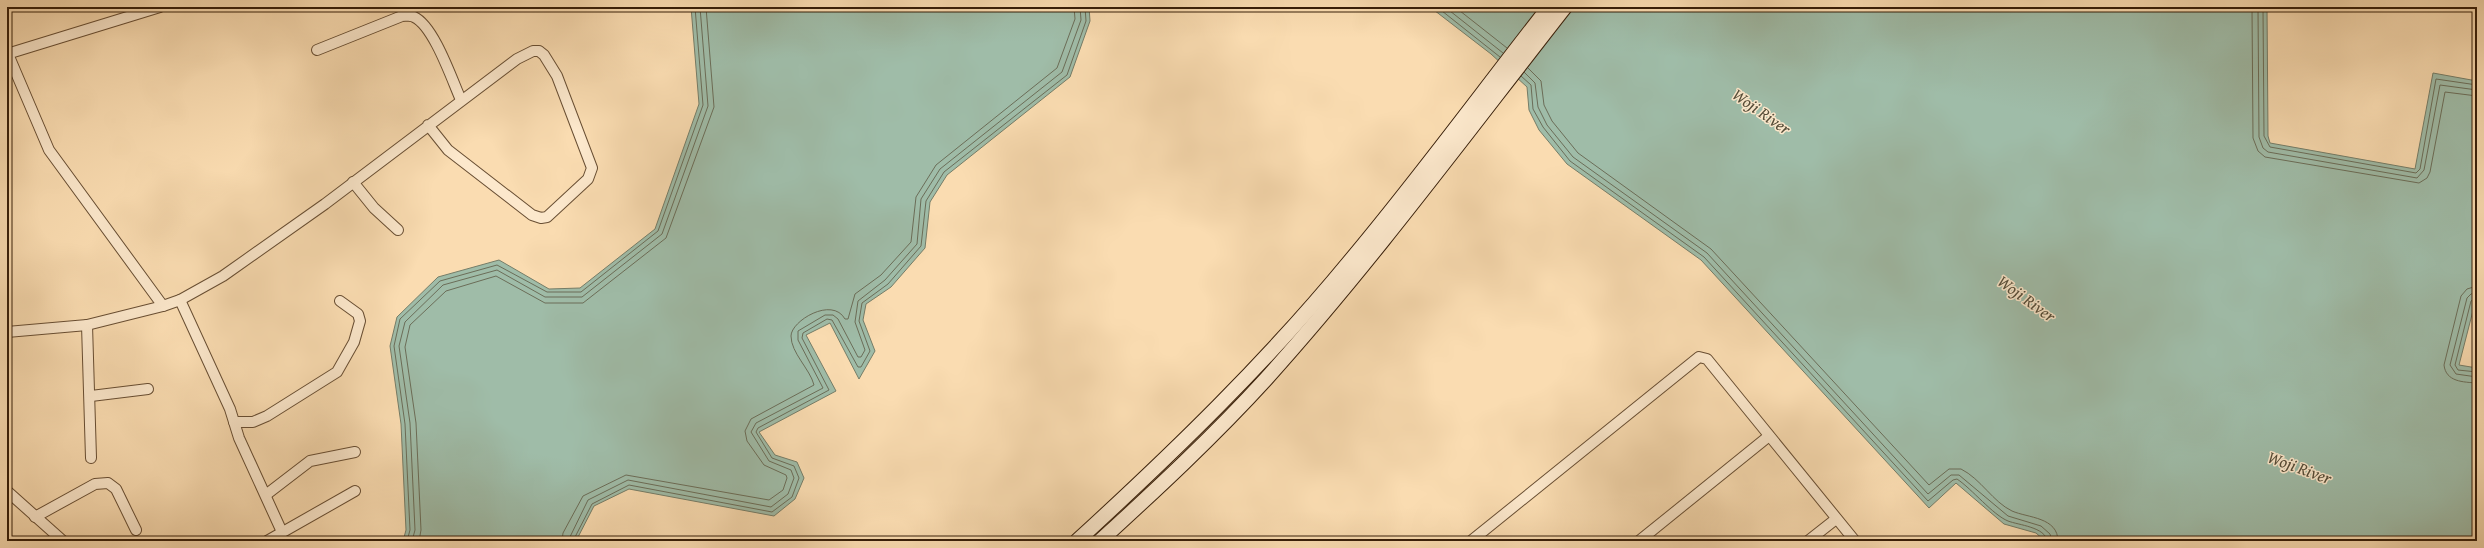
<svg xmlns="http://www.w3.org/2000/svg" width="2484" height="548" font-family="'Gentium Book Plus',serif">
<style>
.water{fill:#9fbca8;stroke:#757d68}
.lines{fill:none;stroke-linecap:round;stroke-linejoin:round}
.shore{stroke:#6b6d58;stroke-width:1}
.minor-casing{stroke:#684e33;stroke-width:12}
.secondary-casing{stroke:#371e09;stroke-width:16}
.minor{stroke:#fce8cc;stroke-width:10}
.secondary{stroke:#fce8cc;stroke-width:14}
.labels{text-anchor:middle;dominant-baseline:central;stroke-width:3;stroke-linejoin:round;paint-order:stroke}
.water-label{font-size:17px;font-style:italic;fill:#564d39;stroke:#fce8cc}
</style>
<rect width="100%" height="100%" fill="#fadcb1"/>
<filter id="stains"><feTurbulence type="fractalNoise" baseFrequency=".005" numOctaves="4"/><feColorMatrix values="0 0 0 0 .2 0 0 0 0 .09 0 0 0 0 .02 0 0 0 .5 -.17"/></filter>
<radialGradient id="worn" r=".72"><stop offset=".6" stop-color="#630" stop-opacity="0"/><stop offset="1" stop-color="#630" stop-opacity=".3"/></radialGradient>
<g class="water">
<path d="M691,7H1089L1090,21L1070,77L947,175L930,202L925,248L891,287L866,304L863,320L875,351L859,379L830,323L806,335L836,391L759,432L775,455L797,462L804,478L795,499L774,516L629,489L594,506L576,541H403L406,530L401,424L390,346L397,317L438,277L499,260L549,289L580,288L655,229L699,104Z"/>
<path d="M1430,7H2267L2268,136L2270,143L2415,169L2433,73L2477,81V295L2459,365L2477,368V541H2045L2036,533L2004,524L1956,483L1929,508L1701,260L1567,164L1539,130L1529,110L1527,87L1491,54Z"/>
</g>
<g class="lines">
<g class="shore">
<path d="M1437,7L1500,57"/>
<path d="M1445,7L1503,53"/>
<path d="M1455,7L1507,48"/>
<path d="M2252,7L2253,138L2258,151L2265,157L2419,183L2427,178L2430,172L2445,92L2477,96"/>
<path d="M2258,7L2259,137L2263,148L2268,152L2417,178L2424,170L2440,85L2477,90"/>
<path d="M2263,7L2264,136L2270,147L2416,173L2420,169L2436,79L2477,85"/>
<path d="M1528,68L1541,81L1544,105L1552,121L1578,153L1711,249L1929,485L1949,469H1961C1981,479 1993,502 2012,511C2028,518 2058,517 2058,541"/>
<path d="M1524,72L1535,83L1538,107L1547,125L1573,157L1707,253L1928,494L1951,475H1959L2008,516L2041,526L2050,534L2052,541"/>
<path d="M1521,76L1531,85L1533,109L1543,127L1570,161L1704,257L1928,501L1953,480L1957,479C1972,489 1993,515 2008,521C2018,525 2046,527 2047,541"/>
<path d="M2477,286L2467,289L2461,296L2444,365C2446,382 2463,382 2477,383"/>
<path d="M2477,292L2471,294L2467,298L2450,365L2456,374L2477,377"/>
<path d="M2477,297L2471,301L2455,365L2458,370L2477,372"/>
<path d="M407,541L410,530L405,424L394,346L400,319L440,281L497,265L547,292H581L658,231L703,105L695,7"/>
<path d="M412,541L415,530L410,423L399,346L405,322L443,285L497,270L545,297H582L662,234L708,106L700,7"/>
<path d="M419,541L421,530L416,423L405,347L410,325L446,291L496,276L545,303H583L666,238L714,107L706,7"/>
<path d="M562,541L563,533L583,496L626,475L769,500L783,490L787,478L786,475L764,465L747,441L745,431L751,419L814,385C810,369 791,353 791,336C791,321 832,296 845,319H848L855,294L881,275L911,242L916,197L936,165L1057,68L1075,19L1074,7"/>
<path d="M568,541L588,500L628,480L771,507L788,494L794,478L791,470L769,461L751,432L756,423L823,388L798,340V331L825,315H833L838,319L858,357H861L865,350L855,322L858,301L885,280L917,244L921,199L940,169L1062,72L1081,20L1080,7"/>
<path d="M573,541L592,504L629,485L772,512L792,497L799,478L794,466L772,458L756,432L758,428L829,390L802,338L803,333L827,319L832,320L858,367H861L870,351L859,321L862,303L888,284L921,246L926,201L944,172L1067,75L1086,21L1085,7"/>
</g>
<defs>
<g id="minor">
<path d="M317,50L402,16C406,16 411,15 414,17C434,26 452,80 461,100"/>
<path d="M7,54L160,7"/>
<path d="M8,54L49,150L163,306"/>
<path d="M353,182L374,208L398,230"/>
<path d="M180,300L230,409L239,438L282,532"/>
<path d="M87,325L91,458"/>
<path d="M7,332L87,325L163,306L180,300L223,276L325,204L517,59L533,51H539L544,55L557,76L592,168L588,179L547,217L541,218L532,215L448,150L428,125"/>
<path d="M91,396L148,389"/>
<path d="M234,422H253L267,416L337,372L354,342L360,321L358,314L340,301"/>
<path d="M7,491L63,541"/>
<path d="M267,494L310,461L355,452"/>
<path d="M35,517L95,484L108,483L116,489L136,530"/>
<path d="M267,541L355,491"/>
<path d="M1471,541L1699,357L1707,359L1855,541"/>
<path d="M1639,541L1769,436"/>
<path d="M1808,541L1836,519"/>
</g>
<g id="secondary">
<path d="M1077,541C1173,453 1267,362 1350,261C1419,179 1483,91 1549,7"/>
<path d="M1100,541C1157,489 1214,436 1266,379C1372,261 1467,132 1565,7"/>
</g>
</defs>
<use href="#minor" class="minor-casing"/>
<use href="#secondary" class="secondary-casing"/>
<use href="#minor" class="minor"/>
<use href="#secondary" class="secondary"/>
</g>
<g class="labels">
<g class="water-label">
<text transform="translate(1762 111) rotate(35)">Woji River</text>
<text transform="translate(2027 298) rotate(36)">Woji River</text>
<text transform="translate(2300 467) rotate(20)">Woji River</text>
</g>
</g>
<rect width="2484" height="548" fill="none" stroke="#fadcb1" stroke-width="24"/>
<rect x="8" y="8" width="2468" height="532" fill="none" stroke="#371e09" stroke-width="2"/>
<rect x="12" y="12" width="2460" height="524" fill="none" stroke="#371e09"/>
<rect width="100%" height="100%" filter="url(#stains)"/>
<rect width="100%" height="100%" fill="url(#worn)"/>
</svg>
